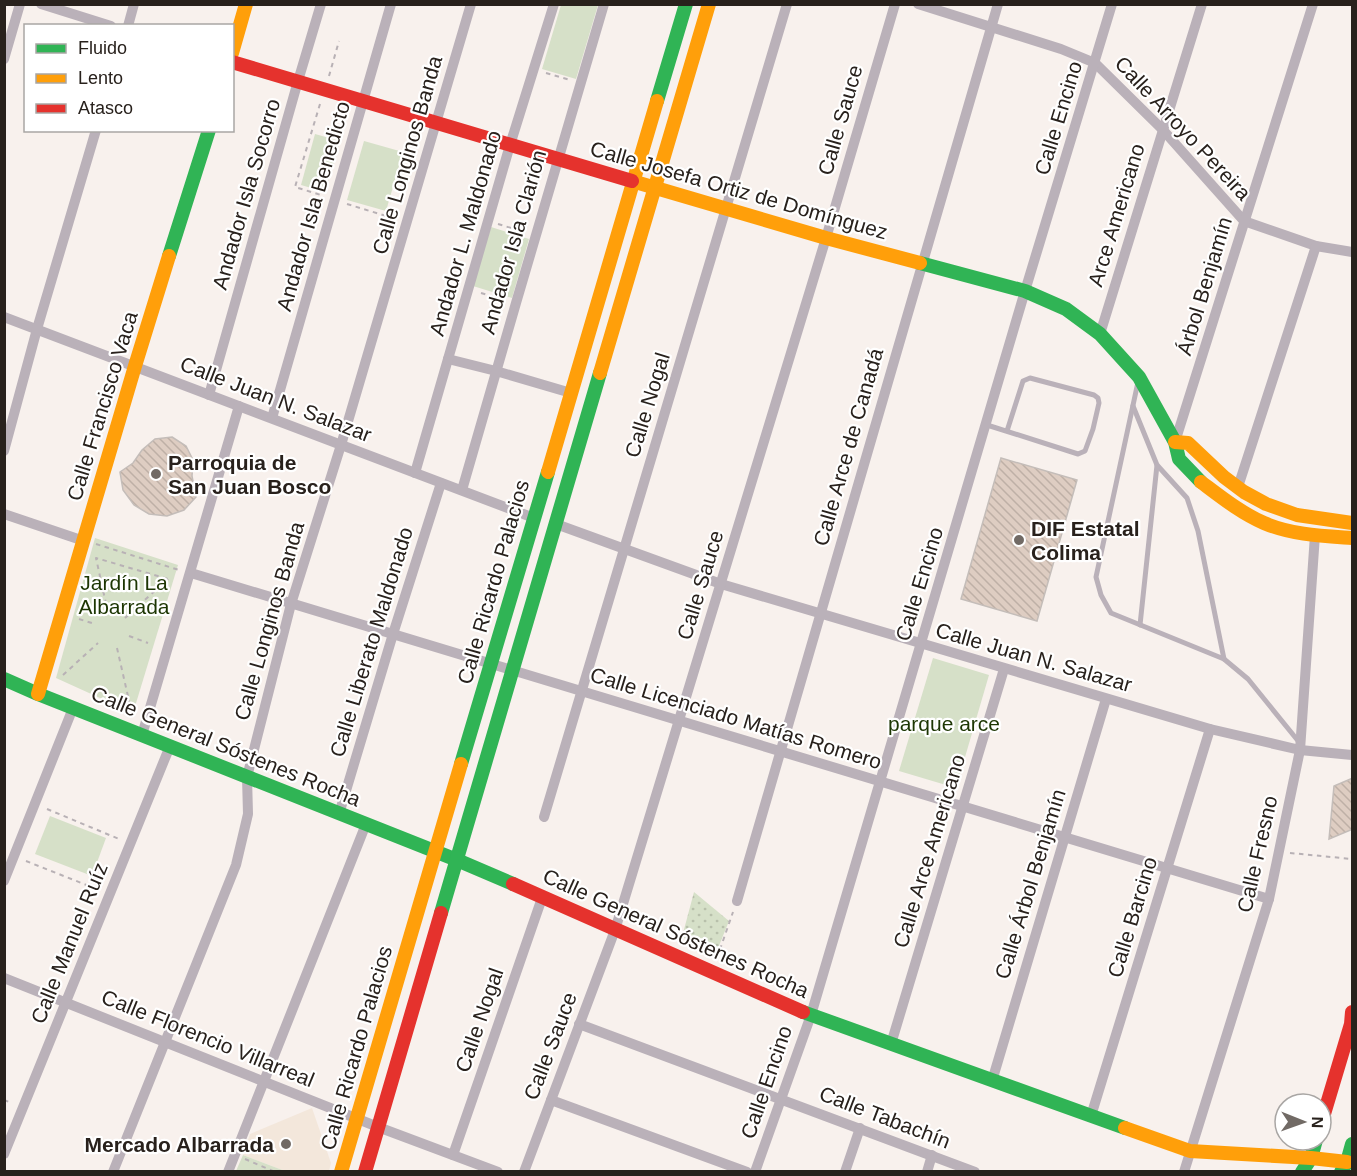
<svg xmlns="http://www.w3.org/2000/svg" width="1357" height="1176" font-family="Arial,sans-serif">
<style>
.commercial{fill:#f3e7db}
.grass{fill:url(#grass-dots)}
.park{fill:#d6e0c8}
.building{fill:url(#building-back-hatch);stroke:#c4bdb9;stroke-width:1.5}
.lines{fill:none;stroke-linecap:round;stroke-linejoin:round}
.path{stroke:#b8b1b5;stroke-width:2;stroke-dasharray:4.5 4.5;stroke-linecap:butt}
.lane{stroke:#bab1b9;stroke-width:5}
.street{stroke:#bab1b9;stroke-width:10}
.fast{stroke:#30b455;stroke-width:14}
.slow{stroke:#ff9f0a;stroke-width:14}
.jam{stroke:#e5322d;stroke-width:14}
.poi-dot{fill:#716a65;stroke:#fff;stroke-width:2}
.labels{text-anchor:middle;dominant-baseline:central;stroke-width:4.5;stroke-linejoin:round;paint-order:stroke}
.street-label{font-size:21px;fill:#28211c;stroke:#fff}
.poi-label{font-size:21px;font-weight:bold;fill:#28211c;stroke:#fff;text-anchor:start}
.park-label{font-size:21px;fill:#1d3603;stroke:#fff}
</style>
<defs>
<pattern id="grass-dots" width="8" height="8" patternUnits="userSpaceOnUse" patternTransform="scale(1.5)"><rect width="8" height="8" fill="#d6e0c8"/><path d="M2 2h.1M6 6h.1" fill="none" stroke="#b8c0ab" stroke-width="1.8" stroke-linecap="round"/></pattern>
<pattern id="building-back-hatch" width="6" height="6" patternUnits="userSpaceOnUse" patternTransform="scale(1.5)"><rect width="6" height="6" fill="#decdc2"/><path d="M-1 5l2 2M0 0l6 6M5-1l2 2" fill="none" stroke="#beb0a6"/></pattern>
</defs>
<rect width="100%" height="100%" fill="#f8f1ed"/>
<path class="commercial" d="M312,1108L331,1163L329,1171H285L243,1155L250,1134Z"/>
<path class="grass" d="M694,892L729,921L716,953L682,937Z"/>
<g class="park">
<path d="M561,5H598L576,79L542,69Z"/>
<path d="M315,134L340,141L325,192L301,185Z"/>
<path d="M364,141L403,152L386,211L347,200Z"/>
<path d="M491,227L529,239L512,298L473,286Z"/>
<path d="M95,538L178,565L133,713L56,678Z"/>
<path d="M933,658L989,675L956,788L899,771Z"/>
<path d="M50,816L106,838L92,876L35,854Z"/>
<path d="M243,1155L285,1171H236Z"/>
</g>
<g class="building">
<path d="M172,437L186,446L193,460L192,476L196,497L184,510L167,516L149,514L134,505L123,490L120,472L133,463L142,450L155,439Z"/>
<path d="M1001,458L1077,480L1037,621L961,599Z"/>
<path d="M1353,778V829L1329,839L1334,786Z"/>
</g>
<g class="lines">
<g class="path">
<path d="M546,73L570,80"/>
<path d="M329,76L339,41"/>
<path d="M320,104L295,187L324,196"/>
<path d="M347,204L396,219"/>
<path d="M498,224L524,232"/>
<path d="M481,293L504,300"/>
<path d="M96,544L179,570"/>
<path d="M108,613L96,558L168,579"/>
<path d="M125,618L168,579"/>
<path d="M79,619L95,624"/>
<path d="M129,636L148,643"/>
<path d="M117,648L130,705"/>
<path d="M63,675L98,643"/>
<path d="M47,809L119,839"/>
<path d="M1290,853L1352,859"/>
<path d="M26,861L99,890"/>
<path d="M717,958L733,912"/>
<path d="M4,1100L12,1103"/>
<path d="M245,1159L275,1172"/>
</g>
<g class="lane">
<path d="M1138,382L1096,577L1101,595L1111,613L1224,659L1248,679L1299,742"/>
<path d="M1133,406L1157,465L1187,498L1198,531L1224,659"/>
<path d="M987,425L1078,454L1085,451L1093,429L1099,403L1098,398L1094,395L1030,378L1023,381L1007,431"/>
<path d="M1140,625L1157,465"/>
</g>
<g class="street">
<path d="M41,4L111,26"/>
<path d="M918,4L1061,49L1095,63L1163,130L1244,221L1316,246L1352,252"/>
<path d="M128,26L134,4"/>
<path d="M4,59L20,4"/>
<path d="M4,317L534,518"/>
<path d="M1100,334L1202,4"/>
<path d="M448,359L496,371L571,393"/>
<path d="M209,395L298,81L321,4"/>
<path d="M272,418L391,4"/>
<path d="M1175,442L1313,4"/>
<path d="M4,451L37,329L96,130"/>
<path d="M415,473L510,145L554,4"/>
<path d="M1238,487L1316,246"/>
<path d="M462,490L516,303L604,4"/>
<path d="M4,514L84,541"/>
<path d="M556,524L721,584L1210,729L1300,750L1352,755"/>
<path d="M191,573L1269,899"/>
<path d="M142,735L239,406"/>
<path d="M339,814L393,634L441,483"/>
<path d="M544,817L787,4"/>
<path d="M4,881L73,708"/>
<path d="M737,901L998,4"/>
<path d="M4,978L378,1127L498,1172"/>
<path d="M579,1024L975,1172"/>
<path d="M891,1044L1004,669"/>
<path d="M992,1081L1106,699"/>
<path d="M551,1100L747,1172"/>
<path d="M1091,1116L1210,729"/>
<path d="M4,1154L170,746"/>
<path d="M453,1155L542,898"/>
<path d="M113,1172L236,865L248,814L247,777L291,604L341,445L471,4"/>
<path d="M228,1172L366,824"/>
<path d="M524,1172L615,930L826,238L895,4"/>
<path d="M755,1172L811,1015L1025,291L1112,4"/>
<path d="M845,1172L860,1128"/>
<path d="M927,1172L932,1155"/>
<path d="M1184,1172L1269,899L1300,750L1315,535"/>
</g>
<g class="fast">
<path d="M657,101L686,4"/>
<path d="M169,256L209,130"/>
<path d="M920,263L1025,291L1066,309L1100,334L1139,377L1175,442L1179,459L1201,482"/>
<path d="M4,679L38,694L457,860L513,884"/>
<path d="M461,764L548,472"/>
<path d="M441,913L600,373"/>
<path d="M803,1012L1125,1128"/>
<path d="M1302,1172L1311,1158L1316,1140"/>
<path d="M1341,1172L1347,1162L1352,1144"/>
</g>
<g class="slow">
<path d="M232,53L246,4"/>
<path d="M632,181L826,238L920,263"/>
<path d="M600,373L709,4"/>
<path d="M1175,442L1188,443L1224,477L1244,492L1266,504L1297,515L1352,523"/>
<path d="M548,472L657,101"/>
<path d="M1201,482C1221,497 1241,513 1264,523C1292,535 1323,536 1352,538"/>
<path d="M38,694L135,366L169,256"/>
<path d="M1125,1128L1190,1151L1311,1158L1347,1162"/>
<path d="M341,1172L461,764"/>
</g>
<g class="jam">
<path d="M232,62L632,181"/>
<path d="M513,884L803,1012"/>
<path d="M1321,1124L1351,1024L1352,1012"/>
<path d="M365,1172L441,913"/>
</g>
</g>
<g class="poi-dot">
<circle cx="156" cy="474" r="6"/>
<circle cx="1019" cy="540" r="6"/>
<circle cx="286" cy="1144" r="6"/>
</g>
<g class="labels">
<g class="street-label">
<text transform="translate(1058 118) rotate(-73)">Calle Encino</text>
<text transform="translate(840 120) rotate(-74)">Calle Sauce</text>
<text transform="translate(1183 128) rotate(47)">Calle Arroyo Pereira</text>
<text transform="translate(407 155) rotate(-74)">Calle Longinos Banda</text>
<text transform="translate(739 190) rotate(16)">Calle Josefa Ortiz de Domínguez</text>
<text transform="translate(246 194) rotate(-74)">Andador Isla Socorro</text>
<text transform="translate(313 206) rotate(-74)">Andador Isla Benedicto</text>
<text transform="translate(1116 215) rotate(-73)">Arce Americano</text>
<text transform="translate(465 233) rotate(-74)">Andador L. Maldonado</text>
<text transform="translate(513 242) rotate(-74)">Andador Isla Clarión</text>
<text transform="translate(1204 286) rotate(-73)">Árbol Benjamín</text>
<text transform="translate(276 399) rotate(21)">Calle Juan N. Salazar</text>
<text transform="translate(647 405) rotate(-73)">Calle Nogal</text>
<text transform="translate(102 406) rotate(-73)">Calle Francisco Vaca</text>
<text transform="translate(848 447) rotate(-74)">Calle Arce de Canadá</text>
<text transform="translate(493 582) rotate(-74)">Calle Ricardo Palacios</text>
<text transform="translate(919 584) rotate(-73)">Calle Encino</text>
<text transform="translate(700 585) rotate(-73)">Calle Sauce</text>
<text transform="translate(269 621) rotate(-74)">Calle Longinos Banda</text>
<text transform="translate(371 642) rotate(-73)">Calle Liberato Maldonado</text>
<text transform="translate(1034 657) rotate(16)">Calle Juan N. Salazar</text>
<text transform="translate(736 718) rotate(17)">Calle Licenciado Matías Romero</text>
<text transform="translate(226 746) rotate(22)">Calle General Sóstenes Rocha</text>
<text transform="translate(929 851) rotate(-73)">Calle Arce Americano</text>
<text transform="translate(1257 854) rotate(-77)">Calle Fresno</text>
<text transform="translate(1030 884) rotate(-73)">Calle Árbol Benjamín</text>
<text transform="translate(1132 917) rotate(-73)">Calle Barcino</text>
<text transform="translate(676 933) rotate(24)">Calle General Sóstenes Rocha</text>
<text transform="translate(69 943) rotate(-68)">Calle Manuel Ruíz</text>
<text transform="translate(479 1020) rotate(-71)">Calle Nogal</text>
<text transform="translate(208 1038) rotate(22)">Calle Florencio Villarreal</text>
<text transform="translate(550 1046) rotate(-69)">Calle Sauce</text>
<text transform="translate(356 1048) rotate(-74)">Calle Ricardo Palacios</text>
<text transform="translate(766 1082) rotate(-71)">Calle Encino</text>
<text transform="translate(885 1117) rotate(21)">Calle Tabachín</text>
</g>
<g class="poi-label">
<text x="168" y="462">Parroquia de<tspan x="168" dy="24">San Juan Bosco</tspan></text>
<text x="1031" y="528">DIF Estatal<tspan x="1031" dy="24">Colima</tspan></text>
<text x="274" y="1144" text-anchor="end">Mercado Albarrada</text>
</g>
<g class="park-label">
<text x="124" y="582">Jardín La<tspan x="124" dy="24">Albarrada</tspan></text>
<text x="944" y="723">parque arce</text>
</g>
</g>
<rect width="1357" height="1176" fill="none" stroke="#28211c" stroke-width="12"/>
<rect x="24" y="24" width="210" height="108" fill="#ffffff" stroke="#a9a6a4" stroke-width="1.5"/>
<rect x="36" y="44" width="30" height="9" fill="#30b455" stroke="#a9a6a4" stroke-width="1.5"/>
<text x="78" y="54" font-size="18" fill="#28211c">Fluido</text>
<rect x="36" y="74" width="30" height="9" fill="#ff9f0a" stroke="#a9a6a4" stroke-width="1.5"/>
<text x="78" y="84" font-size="18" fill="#28211c">Lento</text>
<rect x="36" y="104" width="30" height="9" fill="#e5322d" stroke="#a9a6a4" stroke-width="1.5"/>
<text x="78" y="114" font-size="18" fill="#28211c">Atasco</text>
<g transform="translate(1303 1122) rotate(91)"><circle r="28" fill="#ffffff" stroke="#a9a6a4" stroke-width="1.5"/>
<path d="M0-4.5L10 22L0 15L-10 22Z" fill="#716a65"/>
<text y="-9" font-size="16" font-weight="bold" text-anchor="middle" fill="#28211c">N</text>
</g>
</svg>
